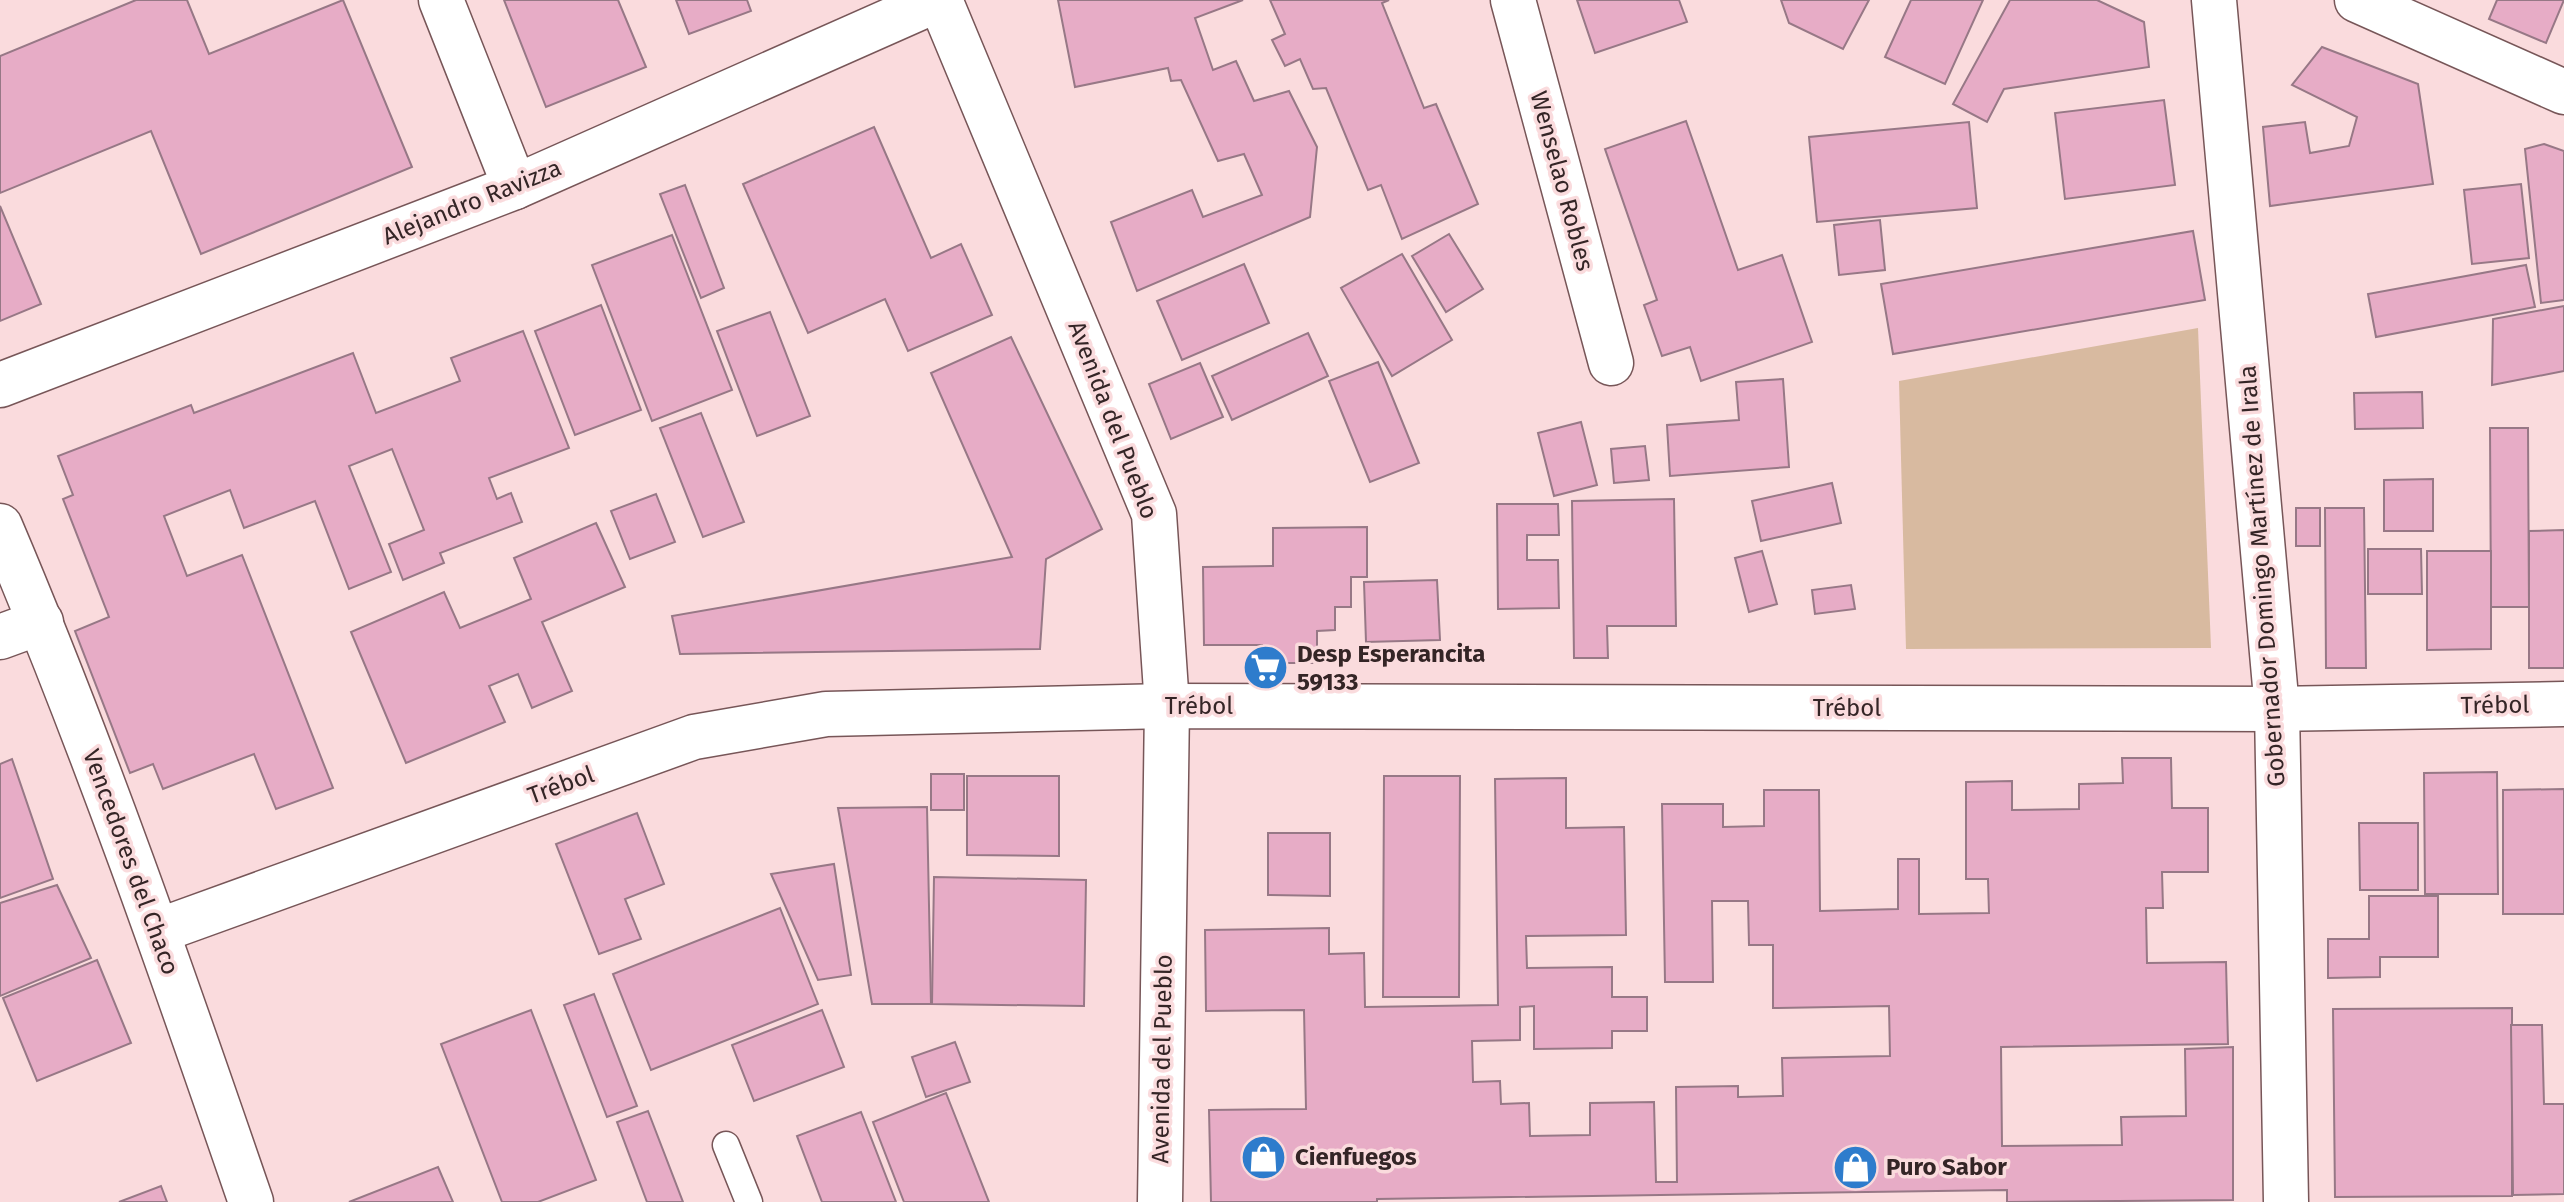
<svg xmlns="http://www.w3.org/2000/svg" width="2564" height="1202" font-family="'Fira Sans',sans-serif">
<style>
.green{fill:#d8baa0}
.building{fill:#e7acc6;stroke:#977886;stroke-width:2}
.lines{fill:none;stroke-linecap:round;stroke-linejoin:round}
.service-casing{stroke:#775658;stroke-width:29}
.minor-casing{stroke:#775658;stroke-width:47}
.tertiary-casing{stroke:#775658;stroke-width:47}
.service{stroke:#fff;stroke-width:26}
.minor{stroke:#fff;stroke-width:44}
.tertiary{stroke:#fff;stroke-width:44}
.labels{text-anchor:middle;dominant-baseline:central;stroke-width:7;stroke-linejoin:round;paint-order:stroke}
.street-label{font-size:24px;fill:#342526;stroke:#fadbdd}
.poi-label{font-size:24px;font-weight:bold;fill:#342526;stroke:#fadbdd;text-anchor:start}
</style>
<rect width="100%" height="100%" fill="#fadbdd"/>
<path class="green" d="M2198,328L2211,648L1906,649L1899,381Z"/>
<g class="building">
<path d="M136,0H187L209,54L343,0L412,167L201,254L151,131L0,193V56Z"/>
<path d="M504,0H618L646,67L546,107Z"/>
<path d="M676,0H747L751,11L689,34Z"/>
<path d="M1058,0H1243L1195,18L1213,70L1236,61L1254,101L1289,91L1317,147L1310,217L1137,291L1111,222L1192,190L1203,217L1262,195L1244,154L1218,161L1181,80L1171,81L1168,68L1075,87Z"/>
<path d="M1270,0H1389L1382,3L1424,108L1436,104L1478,204L1402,239L1381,185L1368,190L1326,88L1313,89L1300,59L1285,66L1272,40L1285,34Z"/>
<path d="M1577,0H1679L1687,22L1595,53Z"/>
<path d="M1781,0H1869L1843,49L1789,23Z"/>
<path d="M1911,0H1983L1945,84L1885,57Z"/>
<path d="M2010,0H2097L2144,22L2149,67L2004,89L1987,122L1953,104Z"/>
<path d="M2497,0H2564L2546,43L2489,19Z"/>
<path d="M2322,47L2418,84L2433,184L2270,206L2263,127L2305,122L2310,153L2349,146L2357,117L2292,85Z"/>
<path d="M2164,100L2175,185L2065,199L2055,113Z"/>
<path d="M1686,121L1738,270L1782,255L1812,342L1701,381L1690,347L1662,356L1644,305L1657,300L1605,149Z"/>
<path d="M1969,122L1977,208L1817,222L1809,137Z"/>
<path d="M874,127L931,258L961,244L992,315L908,351L885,299L808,333L743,184Z"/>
<path d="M2544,144L2564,151V300L2541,303L2525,149Z"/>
<path d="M2521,184L2529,258L2472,264L2464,190Z"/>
<path d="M685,185L724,288L701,298L660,194Z"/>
<path d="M0,206L41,304L0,321Z"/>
<path d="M1880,220L1885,270L1839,275L1834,225Z"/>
<path d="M2193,231L2205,300L1893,354L1881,284Z"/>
<path d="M1449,234L1483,289L1446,312L1412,256Z"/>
<path d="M672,235L732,390L652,421L592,265Z"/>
<path d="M1402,254L1452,340L1392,376L1341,288Z"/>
<path d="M1244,264L1269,323L1182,360L1157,301Z"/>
<path d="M2526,265L2535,307L2376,337L2368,294Z"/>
<path d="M601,305L641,410L575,435L535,331Z"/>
<path d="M2564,306V371L2492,385L2493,319Z"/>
<path d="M770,312L810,416L757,436L717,331Z"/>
<path d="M523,331L569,448L489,478L497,499L511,493L522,522L440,553L444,563L403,580L389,544L424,530L392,449L349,466L391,572L349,589L315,501L244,528L230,490L164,516L187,576L242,555L333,788L276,809L254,754L163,789L153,764L130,773L75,631L109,617L63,499L73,495L58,456L191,405L194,413L353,353L376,413L460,381L451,358Z"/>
<path d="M1308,333L1328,376L1232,420L1212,376Z"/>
<path d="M1011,337L1102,529L1046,559L1040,649L680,654L672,616L1012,557L931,373Z"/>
<path d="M1378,362L1419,463L1370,482L1329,381Z"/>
<path d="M1200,363L1223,417L1171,439L1149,384Z"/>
<path d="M1783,379L1789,467L1670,476L1667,425L1739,420L1736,382Z"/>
<path d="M2422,392L2423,428L2355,429L2354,393Z"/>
<path d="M701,413L744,522L703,537L660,428Z"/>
<path d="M1581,422L1597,485L1554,496L1538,433Z"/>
<path d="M2490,428H2528L2529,607H2491Z"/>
<path d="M1645,446L1649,480L1614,483L1611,449Z"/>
<path d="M2433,479V531H2384V480Z"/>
<path d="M1832,483L1841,523L1761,541L1752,501Z"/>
<path d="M656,494L675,542L630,559L611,511Z"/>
<path d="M1674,499L1676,626H1607L1608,658H1574L1572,501Z"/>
<path d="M1497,504H1558L1559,535H1527V560H1558L1559,608L1498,609Z"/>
<rect x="2296" y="508" width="24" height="38"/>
<path d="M2325,508H2364L2366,668H2326Z"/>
<path d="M596,523L625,587L542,622L572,691L532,708L518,674L489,686L505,722L406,763L351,632L444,592L460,628L531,599L514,558Z"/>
<path d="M1367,527V577H1351V607H1335V630L1317,631V663H1262V645H1204L1203,567L1273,566V528Z"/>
<path d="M2564,530V668H2529V531Z"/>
<path d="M2368,549H2421L2422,594H2368Z"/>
<path d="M1762,551L1777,604L1749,612L1735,558Z"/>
<path d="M2427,551H2491V649L2427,650Z"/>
<path d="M1437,580L1440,640L1366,642L1364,582Z"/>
<path d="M1851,585L1855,609L1815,614L1812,590Z"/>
<path d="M2122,758H2171L2172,808H2208V872H2162L2163,908H2146L2147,963L2226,962L2228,1044L2001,1047L2002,1146L2122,1145L2121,1117L2186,1116L2185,1049L2233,1047V1200L2007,1202V1190L1377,1199V1202H1211L1209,1110L1306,1109L1304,1010L1206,1011L1205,930L1329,928V954L1364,953L1365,1007L1498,1005L1495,779L1566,778V828L1624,827L1626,935L1526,936L1527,968L1612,967V997H1647V1031H1612V1048L1534,1049V1006L1520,1007V1040L1472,1041L1473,1082L1500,1081L1501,1104L1529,1103L1530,1136L1590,1135V1103L1654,1102L1656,1182H1677L1676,1087L1738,1086V1097L1783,1096L1782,1058L1890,1056L1889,1006L1773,1008V945H1749L1748,901H1712L1713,982H1665L1662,804H1723V827L1764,826V790H1819L1820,911L1898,909V859H1919V914L1989,913L1988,879H1966V782L2012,781V810L2079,809V784L2123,783Z"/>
<path d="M12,759L53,879L0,898V764Z"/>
<path d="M2497,772L2498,894H2425L2424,773Z"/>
<rect x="931" y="774" width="33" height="36"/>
<path d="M967,776H1059V856L967,855Z"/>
<path d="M1384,776H1460L1459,997H1383Z"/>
<path d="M2564,789V914H2503V790Z"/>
<path d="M927,807L931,1004H872L838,808Z"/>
<path d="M637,813L664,884L625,899L641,939L599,954L556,844Z"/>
<path d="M2359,823H2418V890H2360Z"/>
<path d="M1268,833H1330V896L1268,895Z"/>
<path d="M834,864L851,975L818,980L771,874Z"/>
<path d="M934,877L1086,880L1084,1006L932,1004Z"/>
<path d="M57,885L91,958L0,996V903Z"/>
<path d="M2369,896H2438V957H2380V977L2328,978V939H2369Z"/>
<path d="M780,908L818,1004L651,1070L613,974Z"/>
<path d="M97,960L131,1043L37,1081L3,998Z"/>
<path d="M594,994L637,1106L607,1117L564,1005Z"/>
<path d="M2512,1008V1196L2335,1197L2333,1009Z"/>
<path d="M531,1010L596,1180L538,1202H502L441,1044Z"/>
<path d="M822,1010L844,1067L754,1101L732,1045Z"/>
<path d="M2511,1025H2542L2544,1104H2564V1194L2513,1195Z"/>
<path d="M955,1042L970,1082L926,1097L912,1057Z"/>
<path d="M946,1093L989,1202H904L873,1122Z"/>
<path d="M648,1111L683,1202H647L617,1122Z"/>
<path d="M861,1112L896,1202H822L797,1136Z"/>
<path d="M438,1167L453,1202H349Z"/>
<path d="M161,1186L167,1202H119Z"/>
</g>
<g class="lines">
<defs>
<path id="service" d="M726,1145L749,1202"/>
<g id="minor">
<path d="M441,0L515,187"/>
<path d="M940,0L1154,514L1167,706L1160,1202"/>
<path d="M1513,0L1611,363"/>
<path d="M2214,0L2277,709L2286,1202"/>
<path d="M2357,0L2564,92"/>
<path d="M0,385L515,187L937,0"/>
<path d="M0,637L41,622"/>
<path d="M158,931L694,737L826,714L1167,706L2277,709L2564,704"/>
</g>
<path id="tertiary" d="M0,526C94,747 173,975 251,1202"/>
</defs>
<use href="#service" class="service-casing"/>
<use href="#minor" class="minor-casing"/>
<use href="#tertiary" class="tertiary-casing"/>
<use href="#service" class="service"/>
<use href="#minor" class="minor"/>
<use href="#tertiary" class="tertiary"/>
</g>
<defs>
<symbol id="supermarket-disc" viewBox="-11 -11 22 22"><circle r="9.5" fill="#2e7ccc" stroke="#fadbdd"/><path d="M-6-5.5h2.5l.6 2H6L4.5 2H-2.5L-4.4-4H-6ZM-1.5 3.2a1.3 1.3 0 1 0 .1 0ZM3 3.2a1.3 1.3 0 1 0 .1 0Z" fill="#fff"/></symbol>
<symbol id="shop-disc" viewBox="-11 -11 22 22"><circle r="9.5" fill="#2e7ccc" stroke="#fadbdd"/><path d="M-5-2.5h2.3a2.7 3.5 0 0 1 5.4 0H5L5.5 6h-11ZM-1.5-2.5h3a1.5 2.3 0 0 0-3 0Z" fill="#fff"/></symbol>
</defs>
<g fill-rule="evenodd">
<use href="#supermarket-disc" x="1240" y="642" width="51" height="51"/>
<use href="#shop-disc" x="1238" y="1132" width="51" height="51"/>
<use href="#shop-disc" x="1830" y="1142" width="51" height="51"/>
</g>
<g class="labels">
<g class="street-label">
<text transform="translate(1562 181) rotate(75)">Wenselao Robles</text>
<text transform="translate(472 202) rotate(-22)">Alejandro Ravizza</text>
<text transform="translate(1113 420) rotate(69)">Avenida del Pueblo</text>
<text transform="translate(2262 576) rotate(-94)">Gobernador Domingo Martínez de Irala</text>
<text transform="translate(2495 705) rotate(-1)">Trébol</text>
<text x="1199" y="706">Trébol</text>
<text x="1847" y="708">Trébol</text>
<text transform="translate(561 785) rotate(-20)">Trébol</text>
<text transform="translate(131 862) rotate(70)">Vencedores del Chaco</text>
<text transform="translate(1162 1059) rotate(-89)">Avenida del Pueblo</text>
</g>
<g class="poi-label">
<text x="1297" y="654">Desp Esperancita<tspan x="1297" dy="28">59133</tspan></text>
<text x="1295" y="1157">Cienfuegos</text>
<text x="1886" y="1167">Puro Sabor</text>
</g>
</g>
</svg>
